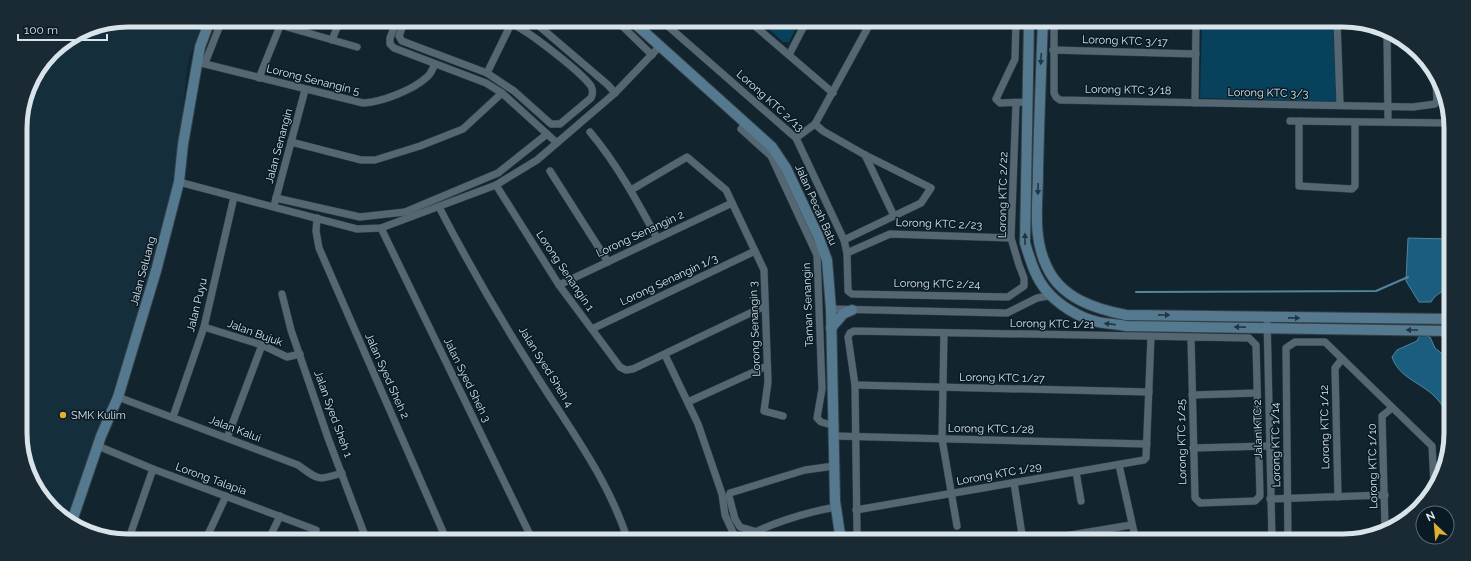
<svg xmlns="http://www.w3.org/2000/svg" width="1471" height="561" font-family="Raleway,sans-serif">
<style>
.built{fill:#152e3c}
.green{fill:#07415b}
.water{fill:#1b5d7e;stroke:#54859e}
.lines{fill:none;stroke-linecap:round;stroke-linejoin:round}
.stream{stroke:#54859e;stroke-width:2}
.street-casing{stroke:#344048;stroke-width:8}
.secondary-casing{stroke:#344048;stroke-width:12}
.street{stroke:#546773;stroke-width:7}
.secondary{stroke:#55798e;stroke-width:10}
.oneway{fill:#203644}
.poi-dot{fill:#e2af34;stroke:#091a24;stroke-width:1.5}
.labels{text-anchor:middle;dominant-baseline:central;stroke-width:3;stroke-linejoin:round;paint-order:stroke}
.street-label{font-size:11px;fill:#d8e3ea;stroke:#091a24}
.poi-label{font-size:11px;fill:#d8e3ea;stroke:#091a24;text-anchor:start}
.rim{fill:none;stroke:#d8e3ea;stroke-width:5}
</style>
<rect width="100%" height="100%" fill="#12242e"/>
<path class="built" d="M128,20H204L188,62L175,182L171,200L129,346L68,518L47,504L22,454L20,121L31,80L57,47L87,28Z"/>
<g class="green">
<path d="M759,20H800L789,42H783Z"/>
<path d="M1202,20H1333L1336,102L1200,98Z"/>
</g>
<g class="water">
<path d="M1408,238L1450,239C1450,253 1455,275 1447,287C1442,294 1437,292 1431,302H1419L1406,281Z"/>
<path d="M1420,335L1430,337L1435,348L1451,361V428C1448,418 1445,408 1438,400C1424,383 1399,379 1392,357L1397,350L1417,341Z"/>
</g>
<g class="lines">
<g class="stream">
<path d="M1448,241L1450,233"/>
<path d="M1136,292L1376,291L1408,277"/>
</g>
<defs>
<g id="street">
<path d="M397,20L390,38V44L394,48L486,83L502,93L557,143"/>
<path d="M405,20L399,36L402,41L487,73L514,91L551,124H560L591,98C593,94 593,90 591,86C581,72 532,34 516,26C512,23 507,22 502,20"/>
<path d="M528,20L539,26L608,85L615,93"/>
<path d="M616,20L652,55"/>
<path d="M661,20L796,138L844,240L847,253L848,291L852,294L1008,297L1024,286V278L1019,265L1011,238L1016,103"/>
<path d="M748,20L833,93"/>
<path d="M1016,20L1015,59L996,99L1000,103L1028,102"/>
<path d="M1054,20V93L1056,97L1060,100L1413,107L1435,104L1437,100L1436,83"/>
<path d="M1337,20L1340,105"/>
<path d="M280,25L357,47"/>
<path d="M1387,32L1388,121"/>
<path d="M332,40L340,20"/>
<path d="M1053,50L1196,54"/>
<path d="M789,55L807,20"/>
<path d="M197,62L363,103C382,102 413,90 427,77C431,74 433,68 435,64"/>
<path d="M205,63L222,20"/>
<path d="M487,73L511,24"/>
<path d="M259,78L282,21"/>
<path d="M1195,103L1196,20"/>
<path d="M1290,121L1450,123"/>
<path d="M1299,121V186L1352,189L1355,186V122"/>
<path d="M745,124L741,129L771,156L817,255L822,389L817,418L821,422L835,426"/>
<path d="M815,124L823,131L865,155L931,188L921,203L844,240"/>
<path d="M590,132C617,164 637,201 657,238"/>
<path d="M796,138L815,124L872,20"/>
<path d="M291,142L361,160H375L420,146L463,129L502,93"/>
<path d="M865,155L894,216"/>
<path d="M550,171L608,262"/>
<path d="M179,182L357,229L381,228L496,185L537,160L615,93L660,46"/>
<path d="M496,185L559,285L620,367L626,370L633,369L765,306"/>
<path d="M631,190L687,157L726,190L764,270L768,382L764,411L783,416"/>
<path d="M276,198L360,217L405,212L498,173L547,134"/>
<path d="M275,202L305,90"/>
<path d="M439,207C467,261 498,315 531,367C566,424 608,477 628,541"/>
<path d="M317,218L316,231L319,248L447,541"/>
<path d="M381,228L533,541"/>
<path d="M847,253L890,234L1011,238"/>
<path d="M559,285L732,203"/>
<path d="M282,294L291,330L328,438L367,541"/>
<path d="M831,309L1007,313L1037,298L1048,296L1053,298"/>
<path d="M1267,317L1272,541"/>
<path d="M204,327L262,345L287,357L300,354"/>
<path d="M592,329L755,251"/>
<path d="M944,333L942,439L957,526"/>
<path d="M665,355L698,424L722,494L725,515L737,541"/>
<path d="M855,385L1149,392"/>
<path d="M1192,395L1257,393"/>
<path d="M118,397L298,465C319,480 317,481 342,473"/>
<path d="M688,402L767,366"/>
<path d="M173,417L204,327L234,197"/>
<path d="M835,436L1147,444"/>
<path d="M227,438L262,345"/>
<path d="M98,446L153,469L316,530"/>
<path d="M1193,448L1269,446"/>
<path d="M1119,465L1136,541"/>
<path d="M1076,472L1081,501"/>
<path d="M1014,483L1023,541"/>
<path d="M1338,497L1335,368L1342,359"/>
<path d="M1270,499L1385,495"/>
<path d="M856,510L1144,460L1146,458L1151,337"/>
<path d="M1385,527L1382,416L1392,408"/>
<path d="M857,532L855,385L848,337L850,333L854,331L1249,338L1256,345L1260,496L1255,501L1200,503L1195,498L1191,338"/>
<path d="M128,541L153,469"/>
<path d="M205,541L226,496"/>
<path d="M268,541L280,516"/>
<path d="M740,541C763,525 807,512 836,507"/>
<path d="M758,541L754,531L740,527L735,519L729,496L730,493L805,470L834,466"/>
<path d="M1035,541L1131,525"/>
<path d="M1288,541L1286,348L1295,342H1325L1432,446L1434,484"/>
</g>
<g id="secondary">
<path d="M631,20L772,147L786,168L818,236L827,260L831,309L835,501L841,541"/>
<path d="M1029,20L1025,243C1030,259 1035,277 1046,290C1058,305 1080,318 1098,322C1107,324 1117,324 1126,326L1451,331"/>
<path d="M1043,20C1041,71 1039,121 1038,171C1038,204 1032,237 1047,267C1061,298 1095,309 1126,315L1451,319"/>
<path d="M831,328L843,314L852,310"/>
<path d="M72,521L101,436L118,397L156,271L179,182L183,144L200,47L210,20"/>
</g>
</defs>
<use href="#street" class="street-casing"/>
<use href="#secondary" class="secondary-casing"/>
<use href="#street" class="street"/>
<use href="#secondary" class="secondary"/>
</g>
<defs><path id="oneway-solid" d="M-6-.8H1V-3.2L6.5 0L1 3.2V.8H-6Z"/></defs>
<g class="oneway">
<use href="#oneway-solid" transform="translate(1041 59) rotate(93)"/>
<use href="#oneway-solid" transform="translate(1038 189) rotate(91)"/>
<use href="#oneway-solid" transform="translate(1025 239) rotate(-91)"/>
<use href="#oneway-solid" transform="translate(1164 315) rotate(1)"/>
<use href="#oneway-solid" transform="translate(1294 318) rotate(1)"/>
<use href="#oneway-solid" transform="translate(1110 324) rotate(-173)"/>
<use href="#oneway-solid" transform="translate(1240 327) rotate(-179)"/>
<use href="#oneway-solid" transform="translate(1412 330) rotate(-180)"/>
</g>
<circle class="poi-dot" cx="63" cy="415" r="4"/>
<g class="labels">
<g class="street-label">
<text transform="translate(1125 41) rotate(2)">Lorong KTC 3/17</text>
<text transform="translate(313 80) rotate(14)">Lorong Senangin 5</text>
<text transform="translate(1128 90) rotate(1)">Lorong KTC 3/18</text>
<text transform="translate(1268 93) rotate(1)">Lorong KTC 3/3</text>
<text transform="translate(770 101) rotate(42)">Lorong KTC 2/13</text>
<text transform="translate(279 146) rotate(-75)">Jalan Senangin</text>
<text transform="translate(1003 195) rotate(-89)">Lorong KTC 2/22</text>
<text transform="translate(816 205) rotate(66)">Jalan Pecah Batu</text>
<text transform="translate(939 224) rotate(2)">Lorong KTC 2/23</text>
<text transform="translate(640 234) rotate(-25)">Lorong Senangin 2</text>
<text transform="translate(143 271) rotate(-75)">Jalan Seluang</text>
<text transform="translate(565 271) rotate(56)">Lorong Senangin 1</text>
<text transform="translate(669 280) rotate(-25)">Lorong Senangin 1/3</text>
<text transform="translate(937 284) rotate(1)">Lorong KTC 2/24</text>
<text transform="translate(197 305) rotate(-76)">Jalan Puyu</text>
<text transform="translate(808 305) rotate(-92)">Taman Senangin</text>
<text transform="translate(1052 324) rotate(1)">Lorong KTC 1/21</text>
<text transform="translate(755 329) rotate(-92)">Lorong Senangin 3</text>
<text transform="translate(255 333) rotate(20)">Jalan Bujuk</text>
<text transform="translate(546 367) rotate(58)">Jalan Syed Sheh 4</text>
<text transform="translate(387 376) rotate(66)">Jalan Syed Sheh 2</text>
<text transform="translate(1002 378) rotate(1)">Lorong KTC 1/27</text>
<text transform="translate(467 380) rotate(64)">Jalan Syed Sheh 3</text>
<text transform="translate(333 414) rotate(70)">Jalan Syed Sheh 1</text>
<text transform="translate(1325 427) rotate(-91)">Lorong KTC 1/12</text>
<text transform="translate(235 429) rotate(21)">Jalan Kalui</text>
<text transform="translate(991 429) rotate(1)">Lorong KTC 1/28</text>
<text transform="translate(1258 429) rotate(-91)">Jalan KTC 2</text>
<text transform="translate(1182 442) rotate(-91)">Lorong KTC 1/25</text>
<text transform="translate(1276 445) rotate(-91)">Lorong KTC 1/14</text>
<text transform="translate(1373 466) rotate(-91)">Lorong KTC 1/10</text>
<text transform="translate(999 474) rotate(-10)">Lorong KTC 1/29</text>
<text transform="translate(211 479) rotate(20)">Lorong Talapia</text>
</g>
<g class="poi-label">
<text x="71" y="415">SMK Kulim</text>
</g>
</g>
<path d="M0 0H1471V561H0ZM128 27H1343A101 101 0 0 1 1444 128V433A101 101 0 0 1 1343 534H128A101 101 0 0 1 27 433V128A101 101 0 0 1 128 27Z" fill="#1a2a34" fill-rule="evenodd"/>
<path class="rim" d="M128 27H1343A101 101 0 0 1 1444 128V433A101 101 0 0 1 1343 534H128A101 101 0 0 1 27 433V128A101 101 0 0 1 128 27Z"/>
<g transform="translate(1435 525) rotate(334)"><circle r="19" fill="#091a24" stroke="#5c6a73"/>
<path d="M0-3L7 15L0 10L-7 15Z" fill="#e2af34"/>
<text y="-6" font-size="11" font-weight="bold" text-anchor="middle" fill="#d8e3ea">N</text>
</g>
<path d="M18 34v6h89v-6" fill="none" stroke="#d8e3ea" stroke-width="2"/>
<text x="24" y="34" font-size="12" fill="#d8e3ea" stroke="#091a24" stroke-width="3" paint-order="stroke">100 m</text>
</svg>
